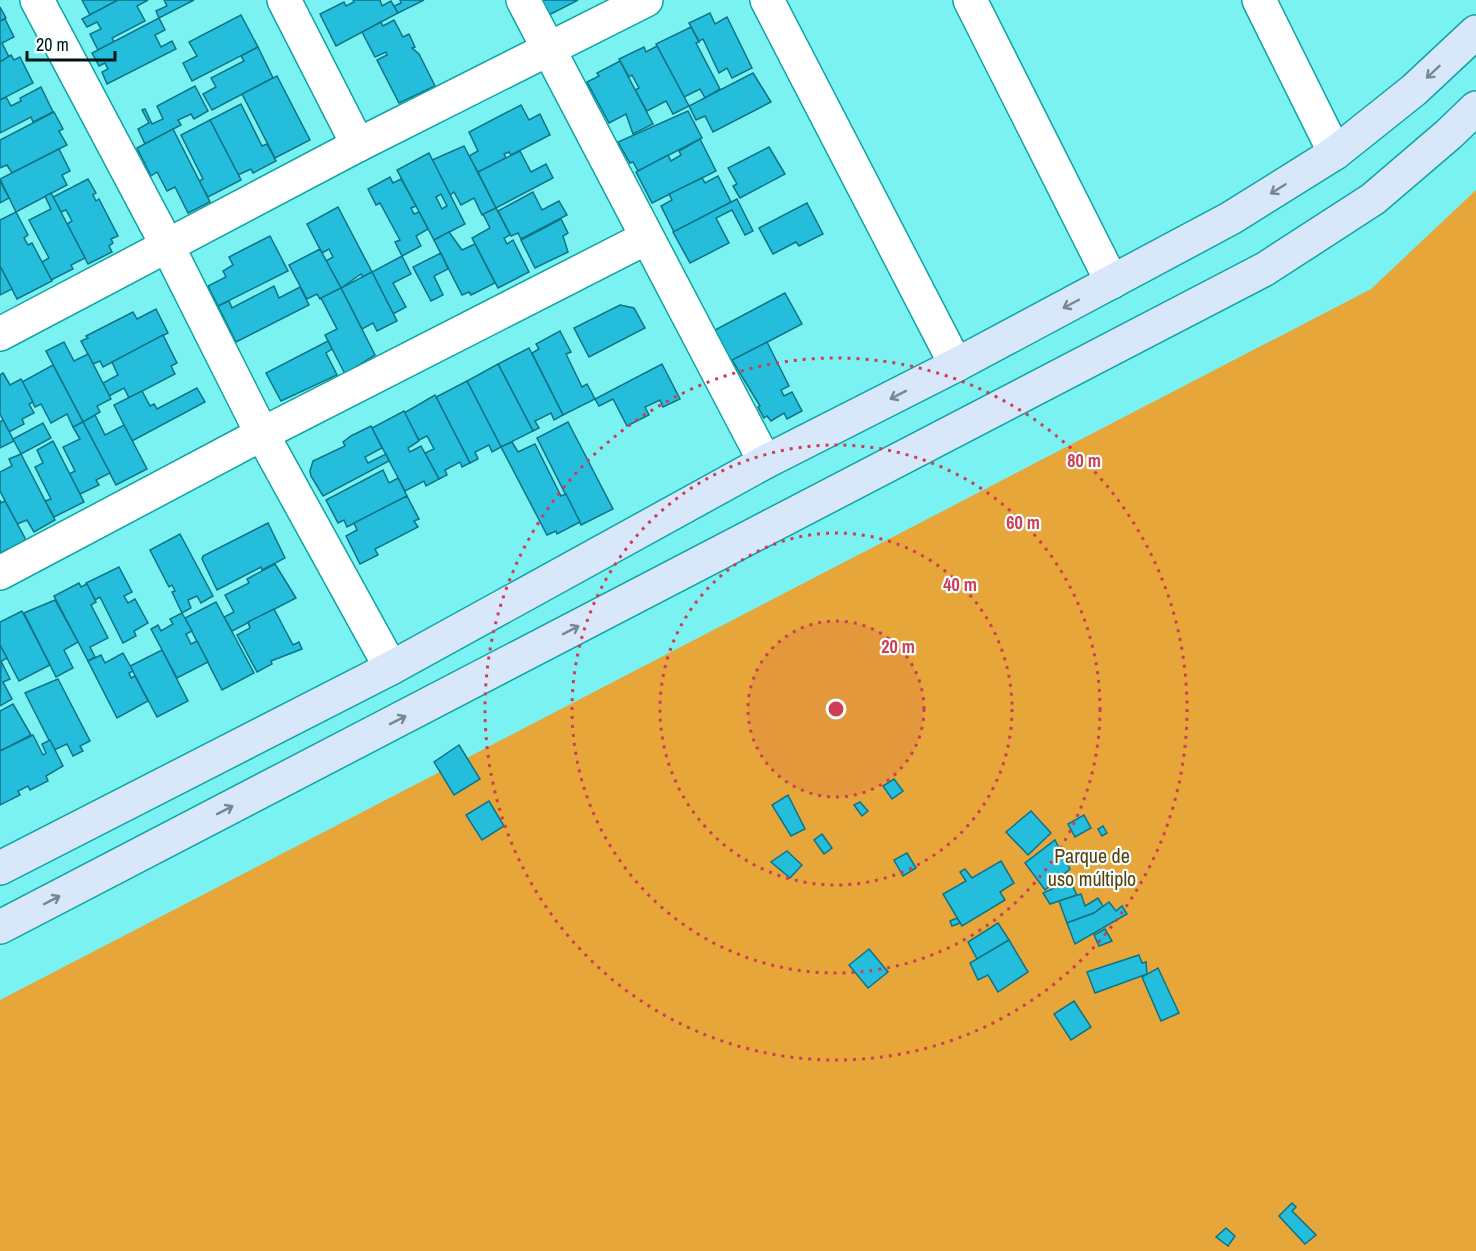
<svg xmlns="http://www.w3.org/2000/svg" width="1476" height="1251" font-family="'Archivo Narrow',sans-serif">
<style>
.green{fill:#e7a63a}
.building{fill:#24bedc;stroke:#0f7285;stroke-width:1.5;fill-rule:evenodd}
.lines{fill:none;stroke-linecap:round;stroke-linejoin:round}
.street-casing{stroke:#11a3a4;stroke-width:36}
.secondary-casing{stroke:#11a3a4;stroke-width:36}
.street{stroke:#fff;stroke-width:33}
.secondary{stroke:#d9e7fa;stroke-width:33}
.oneway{stroke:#778892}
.ring{fill:none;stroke:#cd3d55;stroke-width:3;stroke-dasharray:3 6}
.labels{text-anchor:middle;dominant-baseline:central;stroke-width:4.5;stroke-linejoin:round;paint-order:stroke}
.park-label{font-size:20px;fill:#5a3d0b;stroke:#f4fffe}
.centre{fill:#cd3d55;stroke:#f4fffe;stroke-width:3}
.ring-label{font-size:18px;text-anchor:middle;font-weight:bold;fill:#cd3d55;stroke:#f4fffe;stroke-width:4.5;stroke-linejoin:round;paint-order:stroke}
</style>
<rect width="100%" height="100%" fill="#7af2f2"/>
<path class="green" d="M1476,190V1251H0V1000L1371,289Z"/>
<g class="building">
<path d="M82,0H118L90,15Z"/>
<path d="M118,0H148L137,6L145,21L112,38L114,42L98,50L90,34L101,29L97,22L87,27L82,19Z"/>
<path d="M164,0H194L159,18L156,11L167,6Z"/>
<path d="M353,0H380L382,6L391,1L398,13L336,46L320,14L344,2L346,6L354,2Z"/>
<path d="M400,0H424L398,13L394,6L401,3Z"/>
<path d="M541,0H578L549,15Z"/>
<path d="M0,7L6,18L0,21Z"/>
<path d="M710,13L715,24L727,17L752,68L732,78L727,68L719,73L703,39L699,41L689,23Z"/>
<path d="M241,15L258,47L192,81L183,63L197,56L189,42Z"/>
<path d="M159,18L165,30L155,35L161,47L172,41L176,49L107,84L102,72L108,69L105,63L99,66L92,53Z"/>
<path d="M5,19L14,37L2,43L9,57L0,62V21Z"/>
<path d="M394,20L403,37L409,34L415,47L412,48L419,54L435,86L399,103L377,60L387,55L386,52L375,57L362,32L381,22L383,26Z"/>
<path d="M691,27L699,42L696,43L720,89L705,98L700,89L684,97L656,44Z"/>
<path d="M657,46L689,106L673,114L666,101L647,111L635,90L639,88L632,75L629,77L619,59L644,47L646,52Z"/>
<path d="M258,47L273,78L212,110L203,94L216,87L211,78L244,61L241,56Z"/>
<path d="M11,55L14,60L20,57L33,83L0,100V62Z"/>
<path d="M620,61L653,124L633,134L626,114L609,123L587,82L599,76L597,73Z"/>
<path d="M753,73L771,102L713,132L705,116L696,120L689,106Z"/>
<path d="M277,76L310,140L275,158L242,94Z"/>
<path d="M195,86L208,111L194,119L191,114L178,120L181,125L145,144L138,129L149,123L142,110L145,109L152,124L163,119L157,106Z"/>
<path d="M41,87L53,112L33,122L31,117L0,133V100L6,97L11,106L21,101L20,98Z"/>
<path d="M241,104L262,146L267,144L276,161L253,173L251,169L238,175L210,120Z"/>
<path d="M521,105L529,120L540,114L550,135L511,155L509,152L504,154L506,158L478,172L469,156L478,151L469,132Z"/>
<path d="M688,111L702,138L638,171L633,162L630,163L618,142Z"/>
<path d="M54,112L63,129L59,131L67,145L12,173L7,165L0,168V140Z"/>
<path d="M210,120L241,180L208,197L199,181L203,179L181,135Z"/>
<path d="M173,129L210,202L188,213L175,187L167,191L157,172L151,176L137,148Z"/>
<path d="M700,139L716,171L652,203L636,172L668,155L671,161L681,155L679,151Z"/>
<path d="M464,146L496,208L482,215L474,198L461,205L454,192L450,195L432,160Z"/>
<path d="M769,147L785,174L740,198L733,186L737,184L728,168Z"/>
<path d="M59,149L70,171L62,175L67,185L16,212L0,179Z"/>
<path d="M520,151L531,172L546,164L553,178L496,208L478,172Z"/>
<path d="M429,153L465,224L434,240L397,170ZM441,194L447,206L442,209L436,197Z"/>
<path d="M718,176L731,202L674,232L661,206L672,200L669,194L702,178L705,183Z"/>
<path d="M390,177L393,183L401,179L416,206L411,208L414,214L419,212L428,229L416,236L421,246L402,256L395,242L400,240L380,203L376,205L368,189Z"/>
<path d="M88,179L96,193L93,195L96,201L99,199L118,236L111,239L113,243L109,246L112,252L88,264L67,224L72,221L66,210L61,212L53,197Z"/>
<path d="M0,181L9,198L0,203Z"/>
<path d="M533,192L542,210L559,201L567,215L521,239L518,233L511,236L498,211Z"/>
<path d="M51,193L85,258L71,265L73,269L51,280L42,262L49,258L29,220L51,209L45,196Z"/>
<path d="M737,199L753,231L745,235L732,210L716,218L729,243L690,263L673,232Z"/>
<path d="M807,203L823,234L799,246L796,242L773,254L759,228Z"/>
<path d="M338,207L372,272L363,277L361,274L341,288L326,261L333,257L329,249L322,253L307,224Z"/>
<path d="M496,208L510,235L504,238L507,244L513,240L529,272L498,288L472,238L490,228L483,214Z"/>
<path d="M16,212L28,235L24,238L28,245L32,243L52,281L17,299L0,266V220Z"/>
<path d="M561,219L568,233L563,236L568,252L535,268L521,240Z"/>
<path d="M449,232L462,250L475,244L495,283L471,295L469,292L462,295L434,240Z"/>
<path d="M270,236L288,271L218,306L208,286L226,277L223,271L233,265L229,257Z"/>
<path d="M320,249L341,288L320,299L317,294L307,299L289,265Z"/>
<path d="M441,253L448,269L434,276L443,295L431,301L413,267Z"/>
<path d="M402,256L411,274L393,283L406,307L393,314L372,272Z"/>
<path d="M0,266L12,289L0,295Z"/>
<path d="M372,272L397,321L377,331L373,323L362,329L341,288Z"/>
<path d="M274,286L279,298L300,287L309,305L236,342L218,306L229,301L232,308Z"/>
<path d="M341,288L375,355L345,374L325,335L337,329L321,298Z"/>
<path d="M785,293L802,324L729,362L713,331Z"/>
<path d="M620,305L634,308L645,328L589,357L574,328Z"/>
<path d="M156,309L168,333L103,367L100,361L93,364L81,341L88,338L86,336L133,312L137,319Z"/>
<path d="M560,331L571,352L566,354L582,387L587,384L595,399L563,415L532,353L539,349L536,344Z"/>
<path d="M163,335L177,363L171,366L175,374L129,398L124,388L109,396L103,383L118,375L112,362Z"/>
<path d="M328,341L332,349L326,353L337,375L281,401L266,373Z"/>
<path d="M64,342L74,361L88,354L111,399L97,406L100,412L83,422L46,351Z"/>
<path d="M767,342L789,386L781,390L784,396L792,392L802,411L787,419L784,413L771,421L767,416L764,418L758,407L760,406L732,360Z"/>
<path d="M529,348L563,415L554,420L551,413L535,421L539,428L533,431L498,364Z"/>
<path d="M498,364L533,431L501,447L467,381Z"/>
<path d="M662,364L680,399L663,407L660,400L645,407L649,415L627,426L613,399L599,406L595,399Z"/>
<path d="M53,365L83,422L73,427L67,414L51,423L41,404L35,407L22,382Z"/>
<path d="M3,373L10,385L21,379L33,402L29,404L34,413L22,419L24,424L9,432L0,414V375Z"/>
<path d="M467,381L501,447L492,452L489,445L475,452L478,459L470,463L436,397Z"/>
<path d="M197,388L205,402L132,441L114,405L142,391L150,406L154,404L157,409Z"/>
<path d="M435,395L470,463L462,467L460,462L445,470L447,475L439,479L425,453L434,449L427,436L419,440L404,413Z"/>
<path d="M404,411L419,441L408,448L410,452L421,446L439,479L426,486L424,481L405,491L372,428Z"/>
<path d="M95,415L105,435L124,425L147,469L116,485L83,422Z"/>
<path d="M3,420L14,441L0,448V422Z"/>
<path d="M83,422L110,473L96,480L99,485L80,494L69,474L75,471L63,447L80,439L73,427Z"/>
<path d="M568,422L613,509L581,525L537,438Z"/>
<path d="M43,423L51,438L21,454L13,439Z"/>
<path d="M371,426L382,448L365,457L368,463L386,454L389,461L323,496L311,476L310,471L313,461L345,446L343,442L351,436Z"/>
<path d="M53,441L84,502L54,517L45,501L51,499L35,467L43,463L37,450Z"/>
<path d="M512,442L518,452L535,444L561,496L566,494L580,522L557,534L556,531L547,535L501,447Z"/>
<path d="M21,454L55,520L34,532L27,520L17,524L0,491V472L12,466L9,459Z"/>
<path d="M383,470L389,483L398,478L407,496L347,527L344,520L338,523L326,500Z"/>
<path d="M407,496L419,519L414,521L418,527L375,549L378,555L360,564L346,536L357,530L354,523Z"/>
<path d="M0,500L1,503L5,501L26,540L0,553Z"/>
<path d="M268,523L285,558L262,570L261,567L217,590L202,559L203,556Z"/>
<path d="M180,534L213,596L201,603L197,596L188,600L191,608L182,613L172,592L175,591L172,585L169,587L150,550Z"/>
<path d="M275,564L296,598L232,631L224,617L234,612L225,595L249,583L247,579Z"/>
<path d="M119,567L132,592L124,596L128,603L135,599L148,623L134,631L136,636L123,643L100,597L95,600L86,583Z"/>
<path d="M79,583L81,587L87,584L96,602L91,605L108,638L90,647L95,657L88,661L54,596Z"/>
<path d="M55,600L78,642L64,650L73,668L56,677L24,613Z"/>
<path d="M216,602L254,673L222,690L185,618Z"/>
<path d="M274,609L293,645L299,642L302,649L271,661L272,664L257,672L237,635L250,628L248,622Z"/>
<path d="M22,611L50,665L19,681L0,645V622Z"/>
<path d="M182,613L192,631L186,634L191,644L197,641L208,662L177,678L151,629L158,625L161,631L173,624L170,619Z"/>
<path d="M0,645L7,658L0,662Z"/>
<path d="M162,650L188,701L157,717L130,666Z"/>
<path d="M123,653L133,671L129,673L131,678L135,676L148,701L117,718L88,661L101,655L105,663Z"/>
<path d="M1,661L10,679L3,682L12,699L0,706Z"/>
<path d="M58,679L90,741L80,746L83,751L73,756L67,744L54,750L25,693Z"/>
<path d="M13,704L31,735L0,751V711Z"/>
<path d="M33,735L43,755L46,753L42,744L50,740L63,766L46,776L48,781L30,790L28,786L18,791L20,795L0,805V751Z"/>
<path d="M459,745L480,779L454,795L434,762Z"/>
<path d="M894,779L903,791L892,799L883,786Z"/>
<path d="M788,795L805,829L791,836L772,805Z"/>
<path d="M489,801L504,826L482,840L466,815Z"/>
<path d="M860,802L868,811L862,816L854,805Z"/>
<path d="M1031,811L1051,833L1028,855L1006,832Z"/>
<path d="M1084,815L1091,828L1075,837L1068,824Z"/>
<path d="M1103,826L1107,833L1102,836L1098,829Z"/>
<path d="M822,834L832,848L824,854L814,840Z"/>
<path d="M1055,840L1070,869L1045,890L1025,863Z"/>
<path d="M787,851L802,865L790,878L771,862Z"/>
<path d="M907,853L916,868L903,876L894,860Z"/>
<path d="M1001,861L1014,883L1000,892L1005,900L962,926L943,894L966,881L960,872L965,869L972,878Z"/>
<path d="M1070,881L1077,895L1050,904L1043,893Z"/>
<path d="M1081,894L1085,906L1098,898L1103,906L1094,913L1067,923L1059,901Z"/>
<path d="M1109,902L1116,911L1122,906L1127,914L1075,944L1067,923L1094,913Z"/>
<path d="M957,918L960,923L952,926L950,921Z"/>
<path d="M998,923L1009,940L977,959L968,942Z"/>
<path d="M1105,929L1112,941L1099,946L1094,935Z"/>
<path d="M1009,940L1028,972L998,992L988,975L978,980L970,963Z"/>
<path d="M869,949L888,972L868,988L849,965Z"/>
<path d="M1139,955L1142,963L1146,962L1147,974L1095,993L1087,972Z"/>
<path d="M1158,968L1179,1013L1161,1021L1142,977Z"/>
<path d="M1074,1001L1091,1027L1071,1040L1054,1014Z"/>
<path d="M1292,1203L1296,1207L1292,1211L1316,1235L1305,1244L1279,1216Z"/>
<path d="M1226,1228L1235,1236L1228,1246L1216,1237Z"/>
</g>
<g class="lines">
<defs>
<g id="street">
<path d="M37,0L167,245L262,434L391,668"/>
<path d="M284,0L358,145"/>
<path d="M523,0L765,462"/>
<path d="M767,0L956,365"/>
<path d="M970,0L1112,282"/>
<path d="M1259,0L1335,153"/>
<path d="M0,334L358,145L646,0"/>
<path d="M0,573L262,434L646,238"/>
</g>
<g id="secondary">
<path d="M0,868L391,668L765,462L956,365L1231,218L1335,153L1414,90L1476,32"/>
<path d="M0,927L1265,269L1373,199L1449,134L1476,108"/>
</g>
</defs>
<use href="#street" class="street-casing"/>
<use href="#secondary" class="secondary-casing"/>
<use href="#street" class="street"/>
<use href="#secondary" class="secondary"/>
</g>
<defs><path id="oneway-shaft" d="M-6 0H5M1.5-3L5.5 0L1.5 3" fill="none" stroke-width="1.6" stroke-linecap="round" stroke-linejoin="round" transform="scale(1.5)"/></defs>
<g class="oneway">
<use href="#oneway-shaft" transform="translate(1433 72) rotate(137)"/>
<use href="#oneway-shaft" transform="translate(1278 189) rotate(148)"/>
<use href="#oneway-shaft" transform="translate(1071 304) rotate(152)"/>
<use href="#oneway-shaft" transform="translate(898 395) rotate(153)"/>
<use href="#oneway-shaft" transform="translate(571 630) rotate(-27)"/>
<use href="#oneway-shaft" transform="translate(398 720) rotate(-27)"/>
<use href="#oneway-shaft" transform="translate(225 810) rotate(-27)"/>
<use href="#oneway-shaft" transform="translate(52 900) rotate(-27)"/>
</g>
<circle cx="836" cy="709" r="88" fill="#cd3d55" fill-opacity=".12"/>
<g class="ring">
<circle cx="836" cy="709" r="88"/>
<circle cx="836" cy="709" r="176"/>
<circle cx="836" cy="709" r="264"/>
<circle cx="836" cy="709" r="351"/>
</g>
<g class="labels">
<g class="park-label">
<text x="1092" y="855">Parque de<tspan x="1092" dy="23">uso múltiplo</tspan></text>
</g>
</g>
<circle cx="836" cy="709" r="9" class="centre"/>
<g class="ring-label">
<text x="1084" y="467">80 m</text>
<text x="1023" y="529">60 m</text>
<text x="960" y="591">40 m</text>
<text x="898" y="653">20 m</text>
</g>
<path d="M27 51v9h88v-9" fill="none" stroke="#001414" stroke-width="3"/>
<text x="36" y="51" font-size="18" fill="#001414" stroke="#f4fffe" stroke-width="4.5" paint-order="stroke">20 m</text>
</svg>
